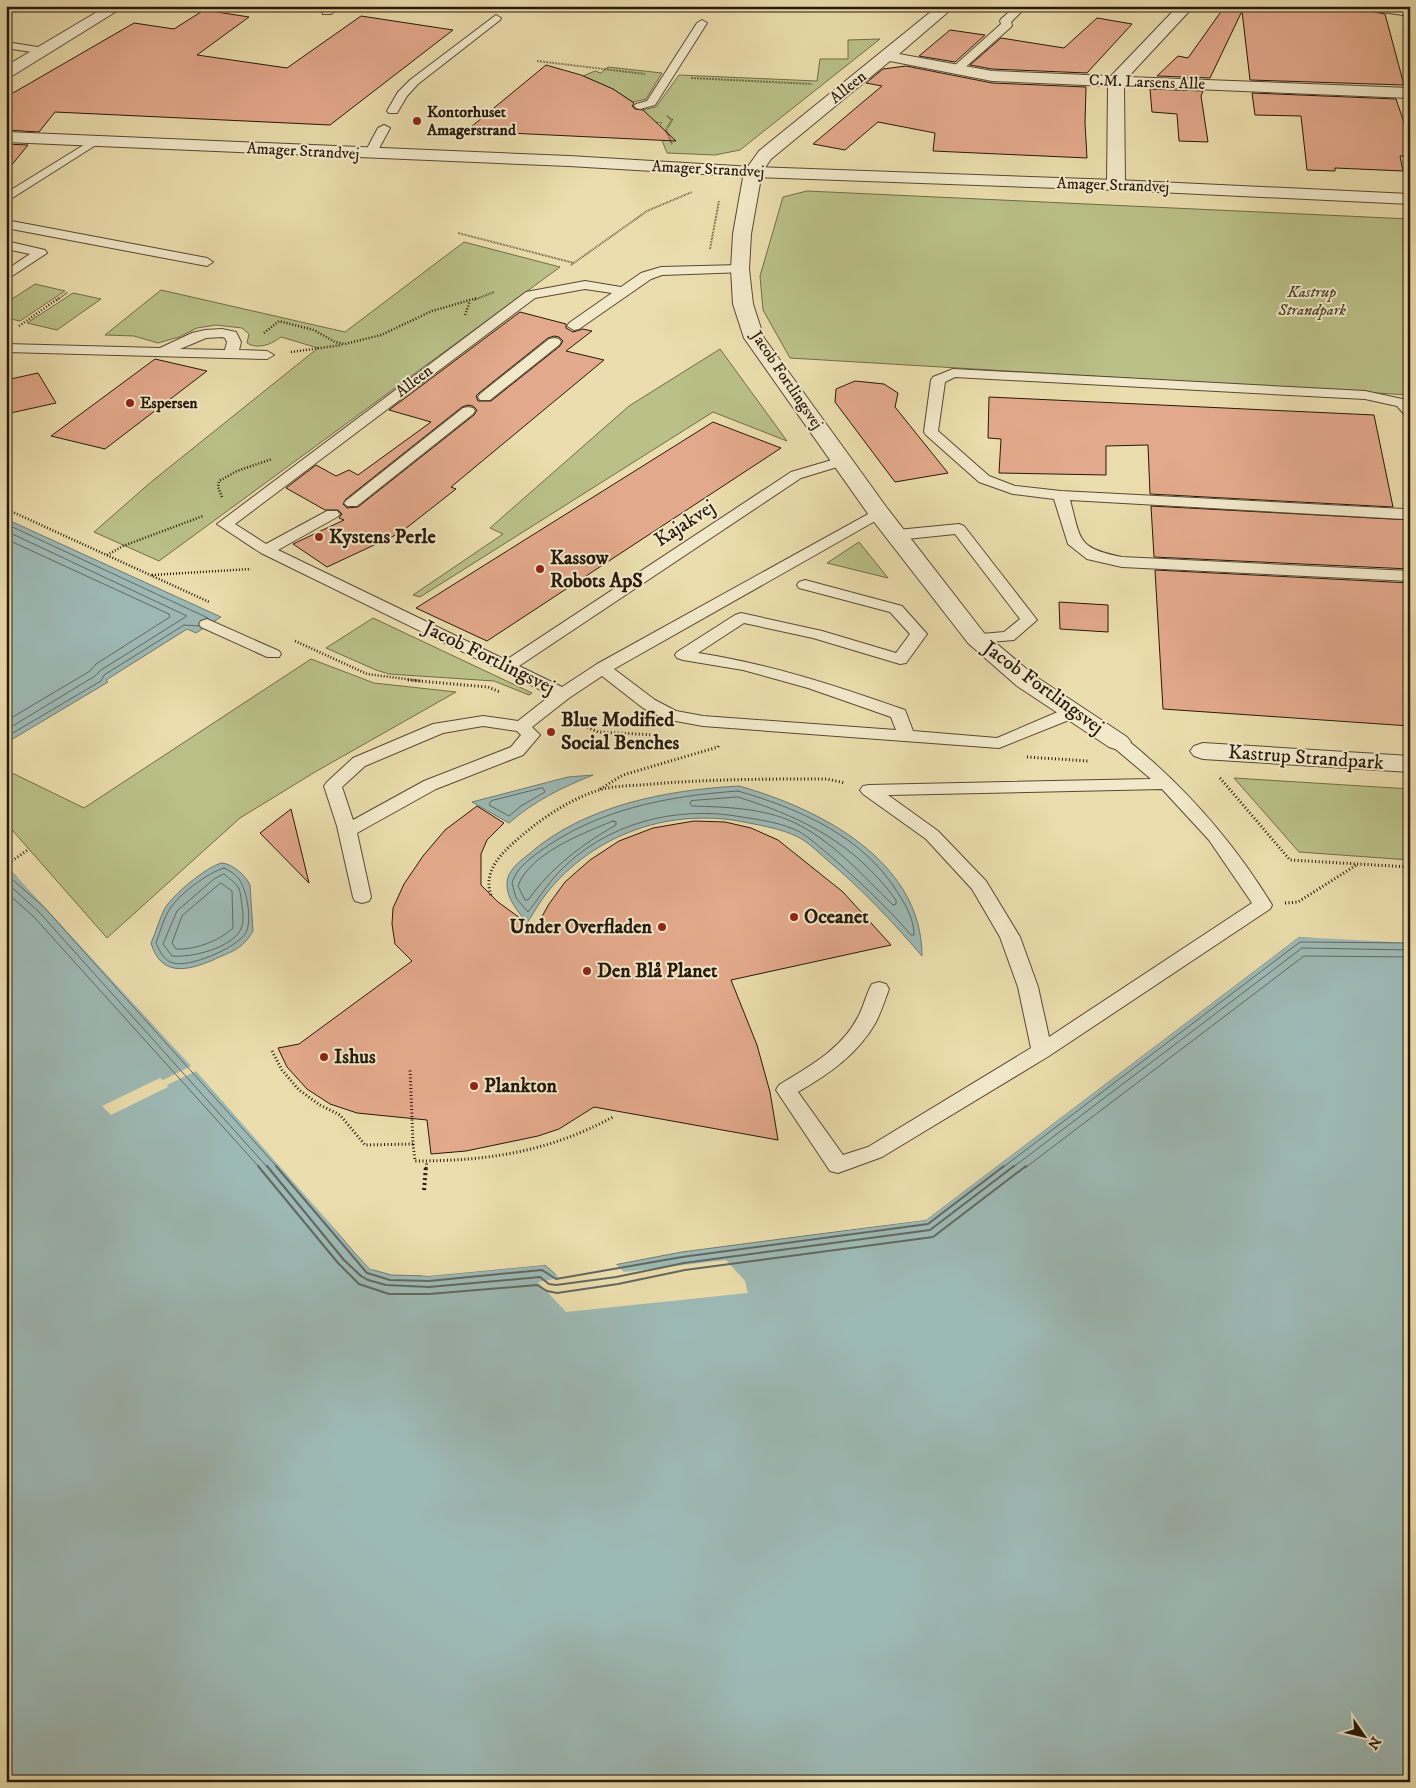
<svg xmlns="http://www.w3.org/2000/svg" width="1416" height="1788" font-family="'IM FELL DW Pica',serif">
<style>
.green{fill:#bac088;stroke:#706c4a}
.water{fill:#9db9b5;stroke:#6e7971}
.pier{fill:#ebddad}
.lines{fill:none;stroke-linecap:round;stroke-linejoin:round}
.shore-far1{stroke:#626860;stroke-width:1}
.shore{stroke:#626860;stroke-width:2}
.building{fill:#e3a98c;stroke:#27180b;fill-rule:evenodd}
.service-casing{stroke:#584934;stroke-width:2}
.minor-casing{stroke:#584934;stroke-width:2}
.tertiary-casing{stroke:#584934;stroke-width:2}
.path-far3{stroke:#27180b;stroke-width:2;stroke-dasharray:0.5 1;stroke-linecap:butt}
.path-far2{stroke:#27180b;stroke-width:2.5;stroke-dasharray:1 2;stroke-linecap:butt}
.path-far1{stroke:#27180b;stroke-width:3;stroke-dasharray:1 2.5;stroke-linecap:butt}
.path{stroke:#27180b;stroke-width:4;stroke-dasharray:2 3;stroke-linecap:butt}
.service{fill:#f2e9ca;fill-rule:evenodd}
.minor{fill:#f2e9ca;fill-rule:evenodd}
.tertiary{fill:#f2e9ca;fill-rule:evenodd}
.poi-dot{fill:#8f2418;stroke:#f2e9ca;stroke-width:2}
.labels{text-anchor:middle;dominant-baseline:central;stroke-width:4;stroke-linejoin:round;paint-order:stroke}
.far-street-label{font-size:16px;fill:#27180b;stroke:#f2e9ca}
.far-poi-label{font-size:16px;font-weight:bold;fill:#27180b;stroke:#f2e9ca;text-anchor:start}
.far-park-label{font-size:16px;font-style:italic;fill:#534a30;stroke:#f2e9ca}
.street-label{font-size:20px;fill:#27180b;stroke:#f2e9ca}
.poi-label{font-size:20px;font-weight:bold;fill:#27180b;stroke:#f2e9ca;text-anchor:start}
</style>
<rect width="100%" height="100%" fill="#ebddad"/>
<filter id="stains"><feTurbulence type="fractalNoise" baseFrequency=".004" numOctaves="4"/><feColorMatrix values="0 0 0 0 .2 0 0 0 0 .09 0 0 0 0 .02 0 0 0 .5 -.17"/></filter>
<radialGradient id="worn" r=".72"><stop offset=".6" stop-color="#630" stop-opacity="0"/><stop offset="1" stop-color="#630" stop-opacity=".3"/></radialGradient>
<g class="green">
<path d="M880,39L740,150L715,155L667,153L657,128L662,123L654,122L643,110L656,107L679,75L817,81L820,59H848V40Z"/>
<path d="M608,67L662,73L646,99L633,102L613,89L583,76L595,71L601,73Z"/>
<path d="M807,191L1410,219V395L790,358L763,310L760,276L783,197Z"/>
<path d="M464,242L560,267L159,561L94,532L151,482L318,348L281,337C272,344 258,350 247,343L249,334L242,328L216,325L197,328L179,337L158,343L134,336L105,335L161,290L345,332Z"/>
<path d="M35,284L65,291L20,321L6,318V303Z"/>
<path d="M73,293L101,299L57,330L27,323Z"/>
<path d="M720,349L787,441L713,412L420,597L413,595L503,534L490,528L629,406Z"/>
<path d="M859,542L888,578L827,563Z"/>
<path d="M373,618L532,693L529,695L494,681L389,674L376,670L326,648Z"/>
<path d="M311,659L374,683L456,692L315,772L240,818L107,938L6,823V770L84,808Z"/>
<path d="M1234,778L1410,789V860L1299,852Z"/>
</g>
<g class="water">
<path d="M6,519L221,617L196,633L187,629L106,680L108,682L6,743Z"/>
<path d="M593,775C563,787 534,801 509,823L472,802L568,777Z"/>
<path d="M739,786C818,808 922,860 922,956C892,921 861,888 826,859C817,851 807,841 796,836C781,829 764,826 749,823C673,806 594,833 546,894C539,903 533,914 527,923C519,912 506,899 507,883C507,871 520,861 529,854C585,805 667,790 739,786Z"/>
<path d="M222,863C233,864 246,876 250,885L253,931C242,950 232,951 213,960C187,971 161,977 151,943C156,932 159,920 164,910C171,896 207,866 222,863Z"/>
<path d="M6,867L47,904L281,1164L353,1251L370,1269L391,1275L429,1276L545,1265L555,1274L614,1265L682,1252L926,1220L1299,937L1410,938V1782H6Z"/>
</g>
<g class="pier">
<path d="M6,865L49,902L283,1162L354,1249L371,1267L386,1271L370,1269L196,1071L167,1085L168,1087L111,1115L102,1106L160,1078L163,1080L191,1066Z"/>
<path d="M1297,935L1410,936V943L1299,937L926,1220L666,1252L925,1217Z"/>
<path d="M726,1260L745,1281L748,1293L566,1312L538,1282L559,1278L545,1262L555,1272L615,1263L624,1272Z"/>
<path d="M543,1263L545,1265L429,1276L402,1273H429Z"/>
</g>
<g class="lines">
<g class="shore-far1">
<path d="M6,524L208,618"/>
<path d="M6,531L187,616L101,670L95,676L6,730"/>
<path d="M6,539L169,614L170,617L96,664L90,671L6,721"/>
<path d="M6,737L101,681L104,675L184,625L199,626"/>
<path d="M543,788L545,792L521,806L509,816L489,805L491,801Z"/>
<path d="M738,791C800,809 863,836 898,893C906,906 914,919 914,935H911C885,905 857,879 827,853C818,846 810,838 800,832C783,823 761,820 742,817C676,805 605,823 558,873C547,885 538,899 528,912L516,898L512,883C516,869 528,860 539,852C597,809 668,796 738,791Z"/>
<path d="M738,797C804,818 854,843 896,900V904L893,905C863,876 832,840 793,822C763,808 725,807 692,806L690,804L691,801Z"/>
<path d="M613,821L616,822V825C581,845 552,867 528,900H525L518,886C529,854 583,833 613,821Z"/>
<path d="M224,868C230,871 235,874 239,879C247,890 253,923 245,934C236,948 189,968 173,963C163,960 160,951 156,943C160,932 163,920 169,910C178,895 207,873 224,868Z"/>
<path d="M6,874L44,907L278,1168"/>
<path d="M224,874C228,878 235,882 238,887C241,891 241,901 242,906C243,913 244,922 241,929C232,948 191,958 172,956L163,944L177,911L214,879Z"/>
<path d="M6,882L39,912L268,1168"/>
<path d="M221,883L232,891L233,928C219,941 195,950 176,949L172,943L182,916Z"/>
<path d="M6,892L34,917L260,1168"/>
<path d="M1002,1168L1300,942L1410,943"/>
<path d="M1012,1168L1302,948L1410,950"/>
<path d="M1025,1168L1304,956L1410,957"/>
</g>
<g class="shore">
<path d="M258,1166L338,1263L359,1284L389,1294H429L537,1285L547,1291L557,1293L618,1284L685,1270L933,1237L1026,1166"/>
<path d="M267,1166L344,1260L361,1276L368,1280L386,1285L429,1287L540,1277L549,1284L556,1285L616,1277L684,1263L930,1230L1014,1166"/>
<path d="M276,1166L367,1273L390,1280L429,1281L542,1270L556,1279L682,1257L928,1224L1004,1166"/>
</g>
</g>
<g class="building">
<path d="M1225,6H1366L1369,11L1385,14L1404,85L1250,80L1242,11L1210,78L1157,76L1178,56L1188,58Z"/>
<path d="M204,10L249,17L197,55L287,68L361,16L453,30L330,125L55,112L39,132L6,130V97L134,23L174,29Z"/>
<path d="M1097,18L1132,24L1087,73L992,69L970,65L1001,38L1064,48Z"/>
<path d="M950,30L985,35L955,62L919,56Z"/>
<path d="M546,65L581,75L613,89L634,103L632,106L635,109L643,110L676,141L466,131Z"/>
<path d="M906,66L992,83L1086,87L1085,123L1087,158L933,151L935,133L878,122L845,150L813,144L882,86L866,83L883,69Z"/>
<path d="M1150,89L1203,91L1201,96L1208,142L1179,141L1177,114L1152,112Z"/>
<path d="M1252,93L1396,99L1410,140V156H1400L1403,171L1335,168V171L1307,170L1301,116L1255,115Z"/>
<path d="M6,144L28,145L6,172Z"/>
<path d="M520,312L566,324V328L573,332L583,329L592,331L566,351L604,360L451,487L456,489L400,533L327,567L293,544L344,520L339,518L342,514L338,510H325L286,488L316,465L336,476L349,470L358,475L431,422L389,410ZM554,336L559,337L563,341L560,346L491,401H478L476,396L479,393L548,338ZM468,405L473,406L477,410L474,415L358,507L347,508L343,504L346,499L462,407Z"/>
<path d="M155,359L207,371L105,449L51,436Z"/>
<path d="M38,373L56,403L6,414V380Z"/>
<path d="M855,381L884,384L898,393L895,407L948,473L895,482L835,402L836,389Z"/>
<path d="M989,397L1374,415L1393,507L1150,494L1148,445L1106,446V475L999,473L1001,439L988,438Z"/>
<path d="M713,422L781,448L487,641L416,608Z"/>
<path d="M1151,506L1410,520V569L1154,557Z"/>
<path d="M1155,570L1410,583V726L1163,709Z"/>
<path d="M1059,602L1108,605V632L1060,629Z"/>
<path d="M477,806L504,823L487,840L481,854V885L498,902L535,929L549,904L565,882L590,860L619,841L653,828L694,821L725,822L751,828L778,840L843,892L891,945L731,980L757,1045L770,1092L778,1140L594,1107L559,1129L538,1136L466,1151L431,1154L427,1120L357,1113L330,1104L307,1089L287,1067L278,1048L299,1044L412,961L395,944L392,924L393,908L404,884L423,856L445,830Z"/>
<path d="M291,809L309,883L260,833Z"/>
</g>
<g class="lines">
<defs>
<g id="service">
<path d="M329,6H341L331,14H323L322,12Z"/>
<path d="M1016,6H1027L1011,22L1012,25L1011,27L961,71H953L952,69L953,67L1001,24L1000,21L1001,19Z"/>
<path d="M496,15L501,18L500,20L418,84L407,96L397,113H389L387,111L398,92L410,80Z"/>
<path d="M702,20L707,23L655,105L640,109L636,108L634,106L636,104L647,101L697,23Z"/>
<path d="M6,42L44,48L49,51L44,54L6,48Z"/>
<path d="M384,125L390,128L376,154L374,156H366L364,154L378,128Z"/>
<path d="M95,138L101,141L99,143L6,202V193Z"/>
<path d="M6,220L207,258L213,262L207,266L6,228Z"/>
<path d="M6,241L45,250L47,253L6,280V270L30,254L6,249Z"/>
<path d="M740,265L745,266L746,269L745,272L662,275L651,279L579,329L574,330L567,326L569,323L612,293L585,289L535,298L235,524L266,544L327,511H337L340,514L337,517L278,550L506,660L791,472L842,457L847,458L849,461L847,464L801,478L519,666L562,687L597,664L879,508L884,510L887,513L884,516L614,669L655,700L676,711L703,716L896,730L891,717L808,688L743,670L683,660L677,658L675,655L677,652L735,615L741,613L822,631L896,653L910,634L890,612L799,588L797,585L799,582L805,580L902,606L927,634L906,663L900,664L813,638L744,623L698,653C770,664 837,686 905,710L913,731L997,738L1067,708H1079L1082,712L1079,716L999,748L703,726L665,719L643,708L602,676L569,698L532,727L540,735L523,755L436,789L357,833L371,897L369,901L362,903L355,901L353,897L337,826L324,786L327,782L353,758L433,724L483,716L518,721L551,695L261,553L217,524L526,292L585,281L621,287L641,273L661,267ZM483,726L517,731L521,735L511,747L424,781L353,820L342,787L365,766L443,733Z"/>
<path d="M222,329L236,332L241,342L239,350L267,351L274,355L267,359L6,352V344L160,348L192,333L205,330ZM222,337L225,338L227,342L225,350L180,349L206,338Z"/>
<path d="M554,338L559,339L561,342L559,345L490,400H480L478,397L480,394L549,339Z"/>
<path d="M953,369L1365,391L1407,400L1410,403V416L1405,415L1397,406L1365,399L955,377L945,382L938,431L989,476L1015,486L1061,491L1404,509L1410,511L1409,517L1404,519L1070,500C1081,541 1077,548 1122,557L1410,571V581L1122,567L1087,559L1068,544L1054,499L1013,494L979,482L926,435L924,432L931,380L933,377Z"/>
<path d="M468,407L473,408L475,411L473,414L357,506H347L344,503L347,500L463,408Z"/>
<path d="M959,524L964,526L1037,620L1014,640L976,643L970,641L968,638L970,635L1004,632L1020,619L955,534L897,540L892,538L889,535L892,532L897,530Z"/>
<path d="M207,619L279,651L281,654L279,657H267L201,627L199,624L201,621Z"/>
<path d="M1118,737C1131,740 1142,753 1152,761C1200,804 1239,851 1272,905L1270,909L1049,1056L882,1157L838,1173L830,1171L776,1090L779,1085C808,1067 842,1049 858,1017C864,1006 866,994 872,984L879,982L886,984L889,989C885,1000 881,1012 876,1022C858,1054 829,1074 798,1092L843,1155L868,1147L1031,1048L1018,987L1000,937L972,889L926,839L863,794L860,790L863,786L869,785L1151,779L1112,746L1109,742L1112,738ZM1162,789L1209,840L1252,903L1049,1037L1038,987L1020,937L986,881L938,831L888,795Z"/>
</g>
<g id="minor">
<path d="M107,6H125L12,76L6,78V66Z"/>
<path d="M938,6H955L899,54L992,71L1111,76L1178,6H1194L1128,77L1410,88V98L1124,86L1125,185L1122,189L1116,190L1110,189L1107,185L1108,86L992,81L890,61L771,159L762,172L751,234L749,269L753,304L764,338L887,508L984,633L1035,676L1127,737L1131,742L1127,747L1118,750L1109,747L1017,686L968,643L871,518L744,338L733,304L731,269L733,234L744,172L759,151Z"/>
<path d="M1368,6H1410V16L1375,11L1370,9Z"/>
<path d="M1203,743L1410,756V772L1203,759L1194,756L1190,751L1194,746Z"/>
</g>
<path id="tertiary" d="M6,132L569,156L753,167L1116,180L1410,194V204L1116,190L753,177L569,166L6,142Z"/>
</defs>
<use href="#service" class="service-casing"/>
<use href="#minor" class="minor-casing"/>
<use href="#tertiary" class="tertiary-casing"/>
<g class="path-far3">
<path d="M537,61L645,74"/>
<path d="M691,78L812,84"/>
<path d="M667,116L672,120L666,130L672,144"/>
<path d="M458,233L574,263"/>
<path d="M710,249L719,201"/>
<path d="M571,265L647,211L692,192"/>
<path d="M57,300L68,292"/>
<path d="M474,300L494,292"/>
</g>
<g class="path-far2">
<path d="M465,315L470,301"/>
<path d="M19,326L59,298"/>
<path d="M264,333L279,321L314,330L335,342L345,344L381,335L432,311L477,298"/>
<path d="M291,352L342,345"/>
<path d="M222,497L218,487L219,481L237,471L272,459"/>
<path d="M6,509L209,602"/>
<path d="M107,555L123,546L203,516"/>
<path d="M152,575L251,569"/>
<path d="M295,641L367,674L421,681"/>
</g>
<g class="path-far1">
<path d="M408,680L488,687L500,692"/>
<path d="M568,719L598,732L656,735"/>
<path d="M1027,757L1088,761"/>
<path d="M1220,778L1290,860L1410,867"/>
<path d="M600,789L623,775L718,747L719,744"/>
<path d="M6,865L29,849"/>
<path d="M491,895C484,875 496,859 510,846C535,823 564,802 596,791C614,785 634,786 653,784C711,779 769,779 827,779L845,783"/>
<path d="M1285,903L1298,902L1358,864"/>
<path d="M272,1051L282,1070L299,1090L320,1105L340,1115L365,1145L413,1144L410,1068"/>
<path d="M413,1144L415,1161C488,1161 548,1152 613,1117"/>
<path d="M426,1168L427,1161"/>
</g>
<path class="path" d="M424,1190L426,1166"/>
<use href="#service" class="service"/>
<use href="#minor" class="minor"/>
<use href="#tertiary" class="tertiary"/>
</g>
<g class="poi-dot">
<circle cx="417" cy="121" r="5"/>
<circle cx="130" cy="403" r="5"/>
<circle cx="319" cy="537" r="5"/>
<circle cx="540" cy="569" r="5"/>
<circle cx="551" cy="732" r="5"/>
<circle cx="794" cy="917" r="5"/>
<circle cx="662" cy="927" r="5"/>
<circle cx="587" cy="971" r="5"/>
<circle cx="324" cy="1057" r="5"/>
<circle cx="474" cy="1086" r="5"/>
</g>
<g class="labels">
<g class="far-street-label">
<text transform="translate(1147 82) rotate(2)">C.M. Larsens Alle</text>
<text transform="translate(848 87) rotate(-39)">Alleen</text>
<text transform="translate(303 151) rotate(3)">Amager Strandvej</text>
<text transform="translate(708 169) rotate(3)">Amager Strandvej</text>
<text transform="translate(1113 185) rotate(2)">Amager Strandvej</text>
<text transform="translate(787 380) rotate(56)">Jacob Fortlingsvej</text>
<text transform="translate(414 381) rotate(-37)">Alleen</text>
</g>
<g class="far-poi-label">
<text x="427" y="112">Kontorhuset<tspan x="427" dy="18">Amagerstrand</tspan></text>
<text x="140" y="403">Espersen</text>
</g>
<g class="far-park-label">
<text x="1312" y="292">Kastrup<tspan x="1312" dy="18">Strandpark</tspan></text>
</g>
<g class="street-label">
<text transform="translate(685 524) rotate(-33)">Kajakvej</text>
<text transform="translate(489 658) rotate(26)">Jacob Fortlingsvej</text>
<text transform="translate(1043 688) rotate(36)">Jacob Fortlingsvej</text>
<text transform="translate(1306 758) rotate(4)">Kastrup Strandpark</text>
</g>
<g class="poi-label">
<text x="329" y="537">Kystens Perle</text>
<text x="550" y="558">Kassow<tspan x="550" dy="23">Robots ApS</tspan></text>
<text x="561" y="720">Blue Modified<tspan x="561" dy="23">Social Benches</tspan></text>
<text x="804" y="917">Oceanet</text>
<text x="652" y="927" text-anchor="end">Under Overfladen</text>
<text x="597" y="971">Den Blå Planet</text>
<text x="334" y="1057">Ishus</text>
<text x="484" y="1086">Plankton</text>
</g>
</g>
<rect width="1416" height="1788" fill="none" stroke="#ebddad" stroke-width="25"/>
<rect x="8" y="8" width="1401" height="1773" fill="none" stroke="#27180b" stroke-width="2.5"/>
<rect x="12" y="12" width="1391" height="1763" fill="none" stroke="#27180b"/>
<g transform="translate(1364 1736) rotate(124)" stroke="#f2e9ca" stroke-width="4" paint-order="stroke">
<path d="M0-4L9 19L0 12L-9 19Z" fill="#27180b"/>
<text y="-8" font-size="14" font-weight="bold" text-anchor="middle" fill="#27180b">N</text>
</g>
<rect width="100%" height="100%" filter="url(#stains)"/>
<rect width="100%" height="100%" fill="url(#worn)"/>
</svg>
